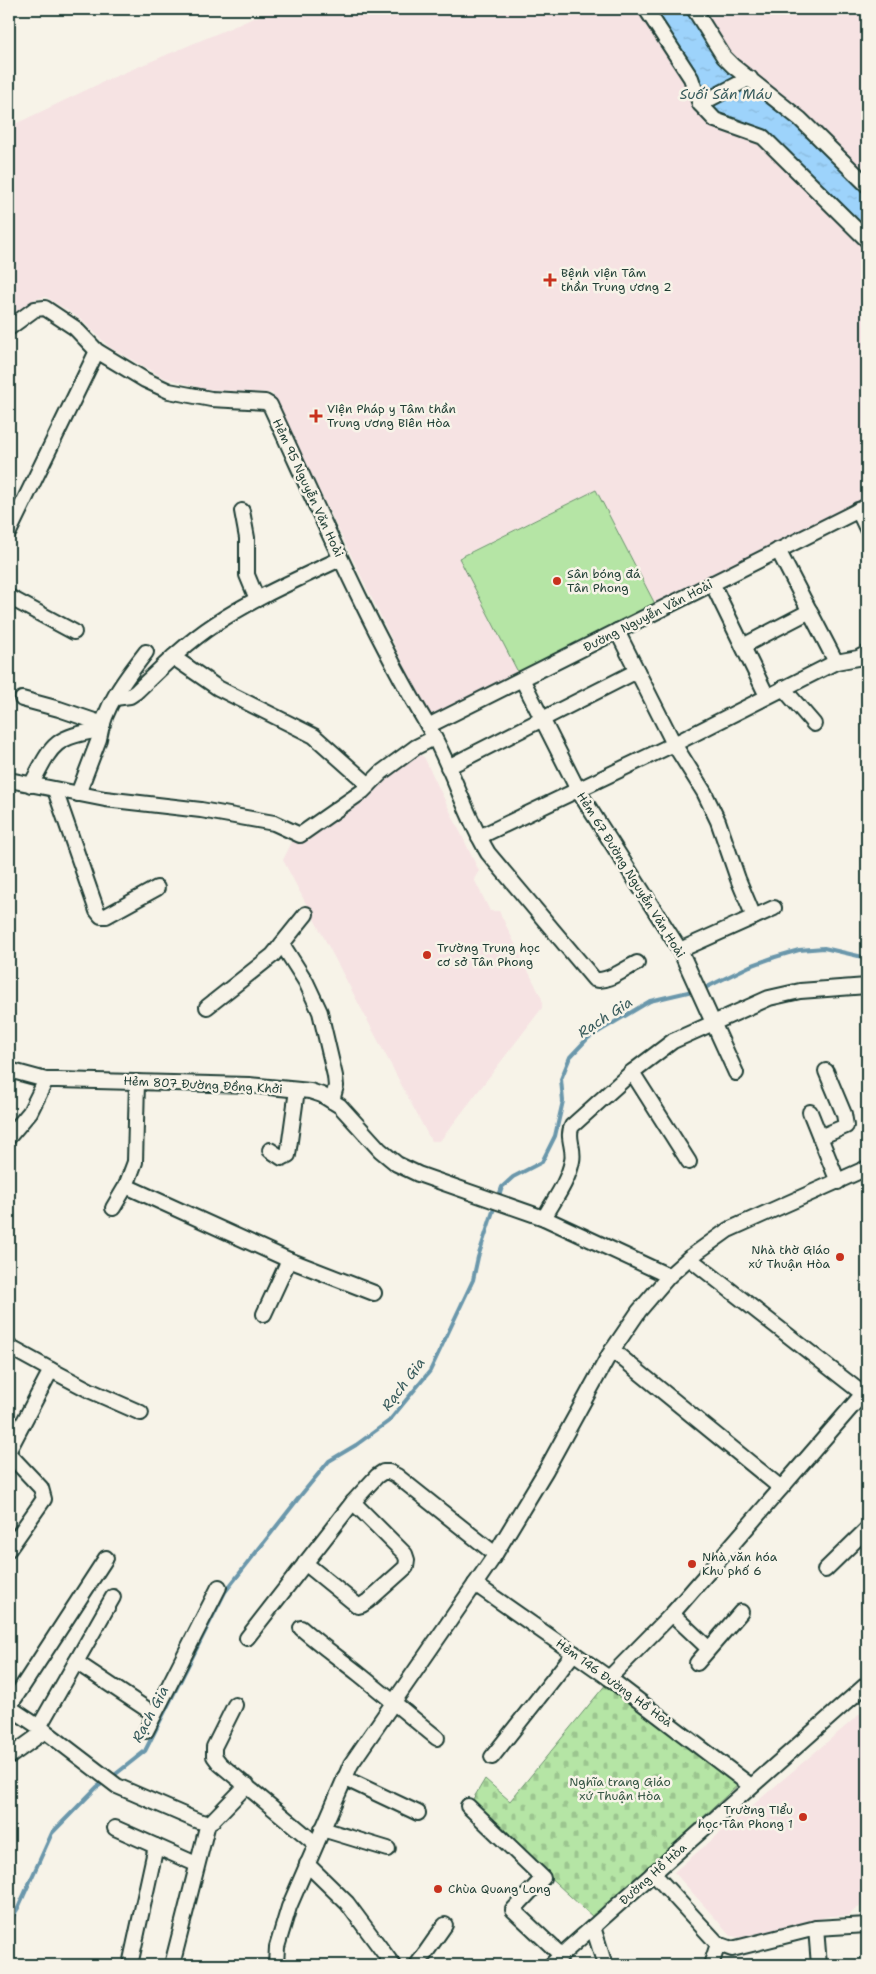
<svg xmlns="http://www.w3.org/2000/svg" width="876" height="1974" font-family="'Shantell Sans',sans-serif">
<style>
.built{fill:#f6e3e3}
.cemetery{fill:url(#cemetery-stones);stroke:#6a916c}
.green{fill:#b5e5a5;stroke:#6a916c}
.water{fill:url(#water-ripples);stroke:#6b97ab}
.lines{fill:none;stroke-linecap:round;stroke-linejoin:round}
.stream{stroke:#6b97ab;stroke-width:4}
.minor-casing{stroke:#1f3d34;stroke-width:18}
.minor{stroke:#f7f3e8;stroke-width:14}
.poi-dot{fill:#c8321e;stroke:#f7f3e8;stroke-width:2}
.labels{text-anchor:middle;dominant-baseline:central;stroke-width:5;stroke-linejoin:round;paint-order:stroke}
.poi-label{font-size:12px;fill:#1f3d34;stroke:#f7f3e8;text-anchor:start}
.street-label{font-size:12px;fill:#1f3d34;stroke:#f7f3e8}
.park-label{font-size:12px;fill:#365645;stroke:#f7f3e8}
.water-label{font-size:14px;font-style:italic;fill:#385b5c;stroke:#f7f3e8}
</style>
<defs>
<pattern id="cemetery-stones" width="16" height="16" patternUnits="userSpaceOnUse" patternTransform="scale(1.25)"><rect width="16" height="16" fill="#b5e5a5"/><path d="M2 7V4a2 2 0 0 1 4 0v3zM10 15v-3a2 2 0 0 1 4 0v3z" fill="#9bc58f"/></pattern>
<pattern id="water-ripples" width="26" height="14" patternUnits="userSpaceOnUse" patternTransform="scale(1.25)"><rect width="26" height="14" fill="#9dd3fb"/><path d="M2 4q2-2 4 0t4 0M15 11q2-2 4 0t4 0" fill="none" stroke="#87b6d8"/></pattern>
</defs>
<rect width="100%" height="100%" fill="#f7f3e8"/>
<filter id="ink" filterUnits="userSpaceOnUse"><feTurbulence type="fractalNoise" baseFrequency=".02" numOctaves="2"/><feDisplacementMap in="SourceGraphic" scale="10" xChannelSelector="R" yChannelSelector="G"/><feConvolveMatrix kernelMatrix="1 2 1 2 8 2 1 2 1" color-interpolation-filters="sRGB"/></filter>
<g filter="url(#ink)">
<g class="built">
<path d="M275,9H867V497L655,604L596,490L459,557L518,672L437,715H430L427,712L272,393L205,389L162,377L109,347L82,320L46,297L35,299L9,316V127L107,80Z"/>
<path d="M415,753L424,757L479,871L474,879L490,911H499L542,999V1008L440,1141H431L283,860L295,836L302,839L377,787L378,778Z"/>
<path d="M867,1708V1899L848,1916H830L742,1938L731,1936L674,1872Z"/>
</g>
<path class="cemetery" d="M607,1683L740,1783L594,1918L470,1804L485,1779L510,1801Z"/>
<path class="green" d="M596,490L655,604L518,672L459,558Z"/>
<path class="water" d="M652,9H688L721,60L791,117L867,191V233L768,135L718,116L709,108Z"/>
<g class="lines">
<g class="stream">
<path d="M498,1199L502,1187L513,1177L542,1162L555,1136L563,1101L561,1079L570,1057L588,1038L650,1001L705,988L750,966L775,957L799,950L824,948L867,958"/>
<path d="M112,1777L145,1751L225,1592L301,1495L329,1461L356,1445L389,1421L430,1371L473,1280L478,1257L495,1205"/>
<path d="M9,1923L18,1908L52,1833L97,1787L106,1781"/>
</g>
<defs>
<g id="minor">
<path d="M646,9L691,78L700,104L715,120L763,137L867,240"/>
<path d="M694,9L724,57L733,66L800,119L867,185"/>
<path d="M700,104L750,78"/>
<path d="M9,328L35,309L45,308L75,328L97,351L145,380L169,391L211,399L265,402L270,405C320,513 367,623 428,726C452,766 464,813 488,853L594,979C606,984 626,968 637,963"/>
<path d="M858,510L867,529"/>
<path d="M242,511L247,538V575L257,599"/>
<path d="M9,532L97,351"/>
<path d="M778,550L836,662"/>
<path d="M712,583L767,696"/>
<path d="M9,597L74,632"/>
<path d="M617,631L674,744L704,792L718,821L738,879L754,917"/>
<path d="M743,646L810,611"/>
<path d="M173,657L218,688L314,736L369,785"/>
<path d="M522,679L579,792L680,950L736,1073"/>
<path d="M783,688L814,724"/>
<path d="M115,698L130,696L136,692C161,668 186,643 215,624C254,598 298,579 340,559"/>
<path d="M22,699L59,709L103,724"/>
<path d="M428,726L867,506"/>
<path d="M448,767L637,671"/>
<path d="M9,780L105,799L201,810L274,823L300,835L363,791L382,772L416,747L434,738"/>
<path d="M31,785C52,745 53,737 100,730"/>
<path d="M55,790L97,911L101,916H106L157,888"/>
<path d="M78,794L99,739C104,706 126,678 146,652"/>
<path d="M479,837L674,744L836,662L858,658L867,653"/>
<path d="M282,944L306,982L320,1012L335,1076L336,1086L332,1101"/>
<path d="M680,950L774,908"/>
<path d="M207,1007L273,955L306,914"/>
<path d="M9,1070L46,1080H58L249,1085L310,1091L322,1095L340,1106L380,1150L397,1164L418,1174L544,1218L669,1276"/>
<path d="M632,1072L689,1162"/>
<path d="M810,1112L838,1182"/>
<path d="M9,1137L30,1112L46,1080"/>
<path d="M820,1137L846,1126L844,1114L826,1071"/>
<path d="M270,1150L282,1158L288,1155L297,1090"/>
<path d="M126,1186L289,1260L374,1293"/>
<path d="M113,1208L126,1186L135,1162L137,1082"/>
<path d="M544,1218C554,1200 568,1182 572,1161C575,1148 566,1137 572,1126L632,1072L673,1041L769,998L800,991L867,986"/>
<path d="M689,1258L867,1397"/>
<path d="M264,1314L289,1260"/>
<path d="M9,1347L51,1370L9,1450"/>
<path d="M612,1350L781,1488"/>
<path d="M51,1370L91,1391L141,1413"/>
<path d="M9,1454L41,1488L44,1499L9,1549"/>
<path d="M305,1563L358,1606L362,1605L368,1601L406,1567L407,1560L405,1554L353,1502"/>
<path d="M825,1570L867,1529"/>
<path d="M475,1584L609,1678L751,1786"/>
<path d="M672,1614L708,1648"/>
<path d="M301,1628C319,1644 339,1658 359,1674C385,1695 411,1717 437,1738"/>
<path d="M247,1638L353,1502L377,1476L383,1472H389L397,1476L495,1554"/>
<path d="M76,1662L154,1714"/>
<path d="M697,1663L741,1612"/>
<path d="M609,1678L672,1614L867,1389"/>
<path d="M235,1705L214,1747V1756L220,1764L316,1844"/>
<path d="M9,1707L45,1731L117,1786L198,1821L208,1823L213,1820L247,1785"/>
<path d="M9,1707L106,1558"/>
<path d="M39,1727L113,1597"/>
<path d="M146,1731L219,1587"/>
<path d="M9,1757L45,1731"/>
<path d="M492,1757L574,1653"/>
<path d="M344,1778L418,1813"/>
<path d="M468,1806L543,1878L513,1910L561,1955"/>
<path d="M115,1828L196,1864"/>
<path d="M322,1829L388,1849"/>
<path d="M307,1864L347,1903L393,1965"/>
<path d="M653,1873L718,1944L732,1949L816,1928L867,1925"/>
<path d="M593,1927L605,1965"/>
<path d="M816,1928L819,1965"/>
<path d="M130,1965L156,1846"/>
<path d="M172,1965L208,1823"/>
<path d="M276,1965L277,1947L289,1907L351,1764L491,1561L546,1470L609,1355L639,1311L669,1276L689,1258L728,1230L867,1168"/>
<path d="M417,1965L445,1925"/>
<path d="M551,1965L568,1949L867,1684"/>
<path d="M711,1965L718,1944"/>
</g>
</defs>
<use href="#minor" class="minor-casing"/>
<use href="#minor" class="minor"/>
</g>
</g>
<g class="poi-dot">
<path d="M547.5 272.5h5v5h5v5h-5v5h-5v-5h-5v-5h5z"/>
<path d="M313.5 408.5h5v5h5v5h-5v5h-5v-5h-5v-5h5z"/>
<circle cx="557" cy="581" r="5"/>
<circle cx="427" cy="955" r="5"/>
<circle cx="840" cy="1257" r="5"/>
<circle cx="692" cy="1564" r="5"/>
<circle cx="803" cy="1817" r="5"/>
<circle cx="438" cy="1889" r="5"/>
</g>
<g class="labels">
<g class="poi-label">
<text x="561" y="273">Bệnh viện Tâm<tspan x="561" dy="14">thần Trung ương 2</tspan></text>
<text x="327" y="409">Viện Pháp y Tâm thần<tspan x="327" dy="14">Trung ương Biên Hòa</tspan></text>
<text x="567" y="574">Sân bóng đá<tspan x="567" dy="14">Tân Phong</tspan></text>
<text x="437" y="948">Trường Trung học<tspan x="437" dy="14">cơ sở Tân Phong</tspan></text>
<text x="830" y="1250" text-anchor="end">Nhà thờ Giáo<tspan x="830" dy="14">xứ Thuận Hòa</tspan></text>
<text x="702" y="1557">Nhà văn hóa<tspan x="702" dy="14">Khu phố 6</tspan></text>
<text x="793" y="1810" text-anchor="end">Trường Tiểu<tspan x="793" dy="14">học Tân Phong 1</tspan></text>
<text x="448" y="1889">Chùa Quang Long</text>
</g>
<g class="street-label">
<text transform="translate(308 488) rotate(65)">Hẻm 95 Nguyễn Văn Hoài</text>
<text transform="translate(648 616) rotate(-27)">Đường Nguyễn Văn Hoài</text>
<text transform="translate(631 875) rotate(58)">Hẻm 67 Đường Nguyễn Văn Hoài</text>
<text transform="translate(203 1085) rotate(3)">Hẻm 807 Đường Đồng Khởi</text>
<text transform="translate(614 1683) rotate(36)">Hẻm 146 Đường Hồ Hoà</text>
<text transform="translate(653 1874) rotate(-42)">Đường Hồ Hòa</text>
</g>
<g class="park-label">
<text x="620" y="1782">Nghĩa trang Giáo<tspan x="620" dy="14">xứ Thuận Hòa</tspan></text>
</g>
<g class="water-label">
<text x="726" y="94">Suối Săn Máu</text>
<text transform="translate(605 1017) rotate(-33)">Rạch Gia</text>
<text transform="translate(403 1384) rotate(-53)">Rạch Gia</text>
<text transform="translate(150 1714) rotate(-62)">Rạch Gia</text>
</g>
</g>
<rect width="876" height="1974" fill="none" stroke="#f7f3e8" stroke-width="30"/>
<rect x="15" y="15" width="846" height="1944" fill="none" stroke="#1f3d34" stroke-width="2" filter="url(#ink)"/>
</svg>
